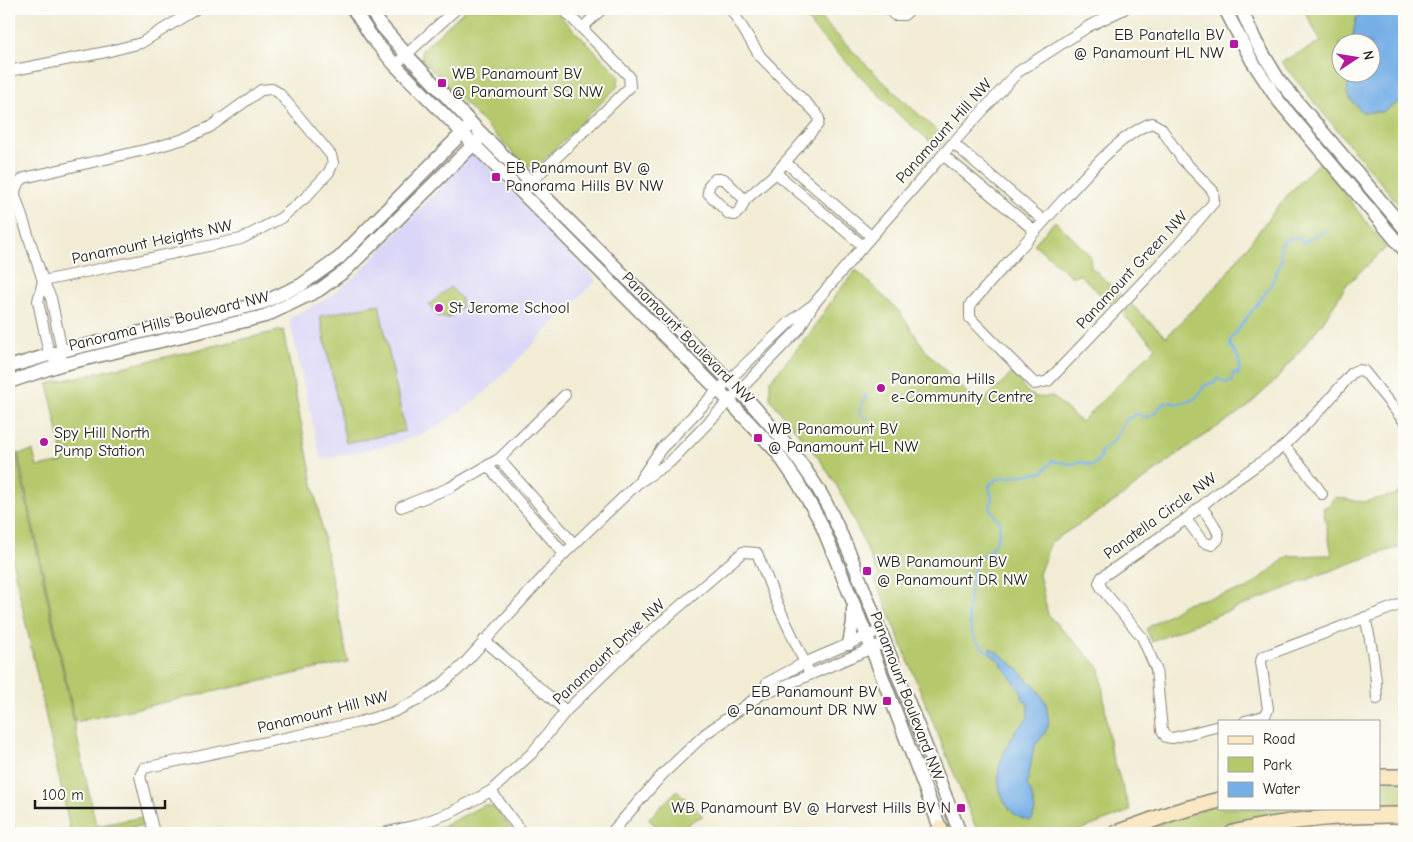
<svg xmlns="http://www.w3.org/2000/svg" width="1413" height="842" font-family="'Comic Neue',sans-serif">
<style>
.built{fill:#dad6f7}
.green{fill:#b5c96c;stroke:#687244;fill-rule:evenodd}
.water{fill:#76afe6;stroke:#496681}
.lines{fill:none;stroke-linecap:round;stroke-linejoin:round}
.stream{stroke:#76afe6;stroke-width:2.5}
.minor-casing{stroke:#878478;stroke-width:12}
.tertiary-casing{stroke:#878478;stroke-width:15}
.secondary-casing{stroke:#878478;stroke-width:18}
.minor{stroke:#fff;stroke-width:10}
.tertiary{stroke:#fff;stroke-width:12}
.secondary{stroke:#fae7c3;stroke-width:15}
.poi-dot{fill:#b5179e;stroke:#fdfcf7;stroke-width:2}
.labels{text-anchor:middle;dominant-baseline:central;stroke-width:4;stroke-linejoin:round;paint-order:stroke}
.poi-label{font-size:16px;fill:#1c1c1c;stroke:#fdfcf7;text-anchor:start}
.street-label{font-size:16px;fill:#1c1c1c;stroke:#fdfcf7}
</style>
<rect width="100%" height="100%" fill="#fdfcf7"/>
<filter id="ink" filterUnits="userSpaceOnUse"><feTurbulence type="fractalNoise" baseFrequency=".02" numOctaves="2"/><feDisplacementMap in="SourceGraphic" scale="10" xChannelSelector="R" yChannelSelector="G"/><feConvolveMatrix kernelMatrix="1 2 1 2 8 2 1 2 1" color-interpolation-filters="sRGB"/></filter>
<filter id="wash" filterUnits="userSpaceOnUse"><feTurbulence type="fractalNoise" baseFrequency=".0096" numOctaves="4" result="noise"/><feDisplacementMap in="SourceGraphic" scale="20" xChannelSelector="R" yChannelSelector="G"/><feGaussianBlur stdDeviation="1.12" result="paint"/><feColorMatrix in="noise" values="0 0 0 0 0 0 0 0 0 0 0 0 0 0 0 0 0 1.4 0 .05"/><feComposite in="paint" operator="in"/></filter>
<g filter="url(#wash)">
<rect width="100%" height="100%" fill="#f2ecd5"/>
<path class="built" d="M474,152L596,280L489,389L464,409L432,430L397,443L321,460L289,318L328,298L359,273Z"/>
<g class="green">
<path d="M466,9H553L619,75L618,86L538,166H526L422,60V50Z"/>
<path d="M802,9H816C825,25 839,36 851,49C881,81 914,110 946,139L938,148L900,116L813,28Z"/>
<path d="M1306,9H1404V211L1281,62L1321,42L1304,10ZM1340,42H1370V72H1340Z"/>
<path d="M1320,161L1386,248L1347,284L1323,322L1276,380L1247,407L1186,448L1117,500L1051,542L1039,574L1048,615L1100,668L1110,748L1130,811L1073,833H978L875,579L879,577L852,516L837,486L820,460L770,399V381L811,332L837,293L856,270L899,311L926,351L979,405L1012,373C1027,387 1026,402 1052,396L1081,422L1156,347L1123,315L1132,305L1166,337L1220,282L1281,202Z"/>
<path d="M1055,221L1090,255L1091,267L1120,294L1111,304L1080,275L1071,276L1034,244Z"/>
<path d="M450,287L461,298V308L449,318L439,317L429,305Z"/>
<path d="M379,304L405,431L346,443L320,316Z"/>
<path d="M283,330L348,662L75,722L18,454L33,451L37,467L64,462L48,384Z"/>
<path d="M9,420L96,826L143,817L145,825L107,833H50L70,829L9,545Z"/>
<path d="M1404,489V546C1357,559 1312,578 1267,596C1228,611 1190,625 1152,642L1146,629L1186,603L1247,589L1288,556L1332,555L1323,508L1331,504L1335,497L1363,502L1394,495Z"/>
<path d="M1404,780V807H1379V782Z"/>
<path d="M677,790L703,816L692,821L679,833H664L648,819Z"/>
<path d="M1219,804V808H1363L1316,811L1264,819L1211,833H1140L1158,824Z"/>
<path d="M484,805L494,807L515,833H425L442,827Z"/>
</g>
<g class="water">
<path d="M1364,9H1404V99L1382,112H1362L1347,95L1349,73L1370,72V42H1352L1356,18Z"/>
<path d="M990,648L999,653L1018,669L1029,682L1034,684L1046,703L1049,724L1045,733L1034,747L1027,785L1031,792L1035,810L1033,818L1031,821C1018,819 1010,812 1004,801C994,779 998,762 1010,742C1012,739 1013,735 1015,732C1019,727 1024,723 1028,717V705L1022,698V693L1002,666V663L990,654Z"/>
</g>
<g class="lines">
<g class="stream">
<path d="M1401,173L1404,163"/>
<path d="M867,395L862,403L860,414L868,419"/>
<path d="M989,652C965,639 967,609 971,586C972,578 974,567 978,560C981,556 987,554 990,550C998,542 1000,533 1000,522L990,509L992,498L989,485L997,479L1043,472L1052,461L1070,464L1082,462L1092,466L1101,458L1100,453C1103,447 1110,445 1114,440C1121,429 1123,418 1137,414C1150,421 1155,413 1163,403L1171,402L1176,404C1192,402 1197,399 1204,386L1215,382L1217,379H1220L1226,383L1232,381L1233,373L1235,372L1238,375C1243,362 1237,355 1230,345L1231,339L1270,287L1282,259C1279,253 1280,246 1284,240L1299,238L1304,243L1317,234L1326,232"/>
</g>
</g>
</g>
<g filter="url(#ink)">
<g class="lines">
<defs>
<g id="minor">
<path d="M731,9L760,56L817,114L819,119L818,124L776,173L745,200L741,209L735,215L729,214L708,193L709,185L715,179H724L745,200"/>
<path d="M889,9L894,15H904L911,9"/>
<path d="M582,28L602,9"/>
<path d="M395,65L456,9"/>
<path d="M9,71L106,52L141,43L196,9"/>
<path d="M1152,123L1161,128L1182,159L1213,191L1214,202L1176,247L1048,381L1035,384L970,318V305C1002,269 1033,233 1066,197C1087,174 1122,133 1152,123Z"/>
<path d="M953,143L1044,221"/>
<path d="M943,155L1035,231"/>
<path d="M785,162L871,236"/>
<path d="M776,173L863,246"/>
<path d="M531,182L630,87L629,76L563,9"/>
<path d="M43,281L241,239L281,218L305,198L329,172L333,163L331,155L279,93L272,89L261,90L210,127L184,139L157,147L24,178C18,183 15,187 15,195L43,281L51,298L62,351L60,365"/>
<path d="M43,281L38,301L49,354L54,359"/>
<path d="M1284,446L1305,470L1322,494"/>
<path d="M499,459L574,544"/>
<path d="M488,466L564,554"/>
<path d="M641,478L661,449L712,396L791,321L810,307"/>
<path d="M401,507L449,488L499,459L565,395"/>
<path d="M1186,519L1203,542L1212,545C1214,543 1217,541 1218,539C1221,532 1206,513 1201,507"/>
<path d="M1365,617C1372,645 1376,671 1377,699"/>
<path d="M484,640L566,711"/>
<path d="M763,693L767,683L804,663L879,631"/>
<path d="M1245,721L1265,716L1268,709L1261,662L1262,657L1404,603"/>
<path d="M1219,726L1173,738L1166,737L1162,730L1156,669L1142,637L1102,589L1099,583L1102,577L1186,519L1216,494L1284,446L1321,409L1353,372L1358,370L1364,371L1404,421"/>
<path d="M491,791L522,833"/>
<path d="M154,833L140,776L144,768L360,722L393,712L418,700L442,684L462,666L564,554L638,483L670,462L799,329L813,305L863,246L953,143L1018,72L1089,26L1124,9"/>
<path d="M383,833L417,825L452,812L491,791L532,753L566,711L631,648L743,552L757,553L777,603L810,674"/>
<path d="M611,833L662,775L705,734L763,693L772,691L884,643"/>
</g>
<g id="tertiary">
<path d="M353,9L373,39L395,65L729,401L776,451L798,483L820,521L864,629L942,833"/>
<path d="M370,9L380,24L406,54L476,128L740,391C765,419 790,446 811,478C827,501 838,528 850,554L960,833"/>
<path d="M1225,9L1252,61L1277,99L1404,250"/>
<path d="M1241,9L1256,42L1279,80L1404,228"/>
<path d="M9,367L62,351L262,303L301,285L339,258L466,129"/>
<path d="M9,382L60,365L265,316L319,290L345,271L479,139"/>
<path d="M849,644L853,622V609"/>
<path d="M9,825L10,833"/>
</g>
<g id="secondary">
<path d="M1379,777H1404"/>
<path d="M940,828L941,833"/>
<path d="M1116,833L1172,813L1219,800"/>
<path d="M1233,833C1289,819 1347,814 1404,815"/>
</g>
</defs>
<use href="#minor" class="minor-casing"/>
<use href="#tertiary" class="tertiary-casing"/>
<use href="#secondary" class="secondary-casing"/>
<use href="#minor" class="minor"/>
<use href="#tertiary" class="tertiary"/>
<use href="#secondary" class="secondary"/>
</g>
</g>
<g class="poi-dot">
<rect x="1229" y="39" width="10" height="10" rx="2.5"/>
<rect x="437" y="78" width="10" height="10" rx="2.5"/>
<rect x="491" y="172" width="10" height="10" rx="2.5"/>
<circle cx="439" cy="308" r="5"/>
<circle cx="881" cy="388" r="5"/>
<rect x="753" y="433" width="10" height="10" rx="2.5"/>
<circle cx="44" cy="442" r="5"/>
<rect x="862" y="566" width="10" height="10" rx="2.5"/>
<rect x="882" y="696" width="10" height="10" rx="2.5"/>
<rect x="956" y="803" width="10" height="10" rx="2.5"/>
</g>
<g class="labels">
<g class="poi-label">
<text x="1224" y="35" text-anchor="end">EB Panatella BV<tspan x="1224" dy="18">@ Panamount HL NW</tspan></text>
<text x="452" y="74">WB Panamount BV<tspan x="452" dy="18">@ Panamount SQ NW</tspan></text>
<text x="506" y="168">EB Panamount BV @<tspan x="506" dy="18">Panorama Hills BV NW</tspan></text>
<text x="449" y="308">St Jerome School</text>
<text x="891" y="379">Panorama Hills<tspan x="891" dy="18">e-Community Centre</tspan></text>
<text x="768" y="429">WB Panamount BV<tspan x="768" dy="18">@ Panamount HL NW</tspan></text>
<text x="54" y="433">Spy Hill North<tspan x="54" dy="18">Pump Station</tspan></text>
<text x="877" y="562">WB Panamount BV<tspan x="877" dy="18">@ Panamount DR NW</tspan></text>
<text x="877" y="692" text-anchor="end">EB Panamount BV<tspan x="877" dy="18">@ Panamount DR NW</tspan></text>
<text x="951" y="808" text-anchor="end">WB Panamount BV @ Harvest Hills BV N</text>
</g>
<g class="street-label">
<text transform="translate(944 131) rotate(-48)">Panamount Hill NW</text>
<text transform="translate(152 242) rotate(-12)">Panamount Heights NW</text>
<text transform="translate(1132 270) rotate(-47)">Panamount Green NW</text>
<text transform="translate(169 321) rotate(-14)">Panorama Hills Boulevard NW</text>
<text transform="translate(688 338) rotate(45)">Panamount Boulevard NW</text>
<text transform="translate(1160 516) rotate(-36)">Panatella Circle NW</text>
<text transform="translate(609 652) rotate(-43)">Panamount Drive NW</text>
<text transform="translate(907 696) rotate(69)">Panamount Boulevard NW</text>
<text transform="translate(323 712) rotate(-14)">Panamount Hill NW</text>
</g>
</g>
<rect width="1413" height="842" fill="none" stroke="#fdfcf7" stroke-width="30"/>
<rect x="1218" y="720" width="162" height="90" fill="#fdfcf7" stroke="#a3a29f"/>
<rect x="1228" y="736" width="25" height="8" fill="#fae7c3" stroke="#a3a29f"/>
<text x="1263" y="744" font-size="15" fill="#1c1c1c">Road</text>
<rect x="1228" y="757" width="25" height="15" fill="#b5c96c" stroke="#a3a29f"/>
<text x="1263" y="770" font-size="15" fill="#1c1c1c">Park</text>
<rect x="1228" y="782" width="25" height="15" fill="#76afe6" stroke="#a3a29f"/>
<text x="1263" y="794" font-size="15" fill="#1c1c1c">Water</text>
<g transform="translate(1356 58) rotate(78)"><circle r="24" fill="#fdfcf7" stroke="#a3a29f"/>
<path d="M0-4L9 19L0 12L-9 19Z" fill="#b5179e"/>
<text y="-8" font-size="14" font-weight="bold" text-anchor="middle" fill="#1c1c1c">N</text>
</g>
<path d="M35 800v8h130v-8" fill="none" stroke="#1c1c1c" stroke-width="2.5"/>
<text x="42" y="800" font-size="15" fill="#1c1c1c" stroke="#fdfcf7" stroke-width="4" paint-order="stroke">100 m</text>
</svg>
